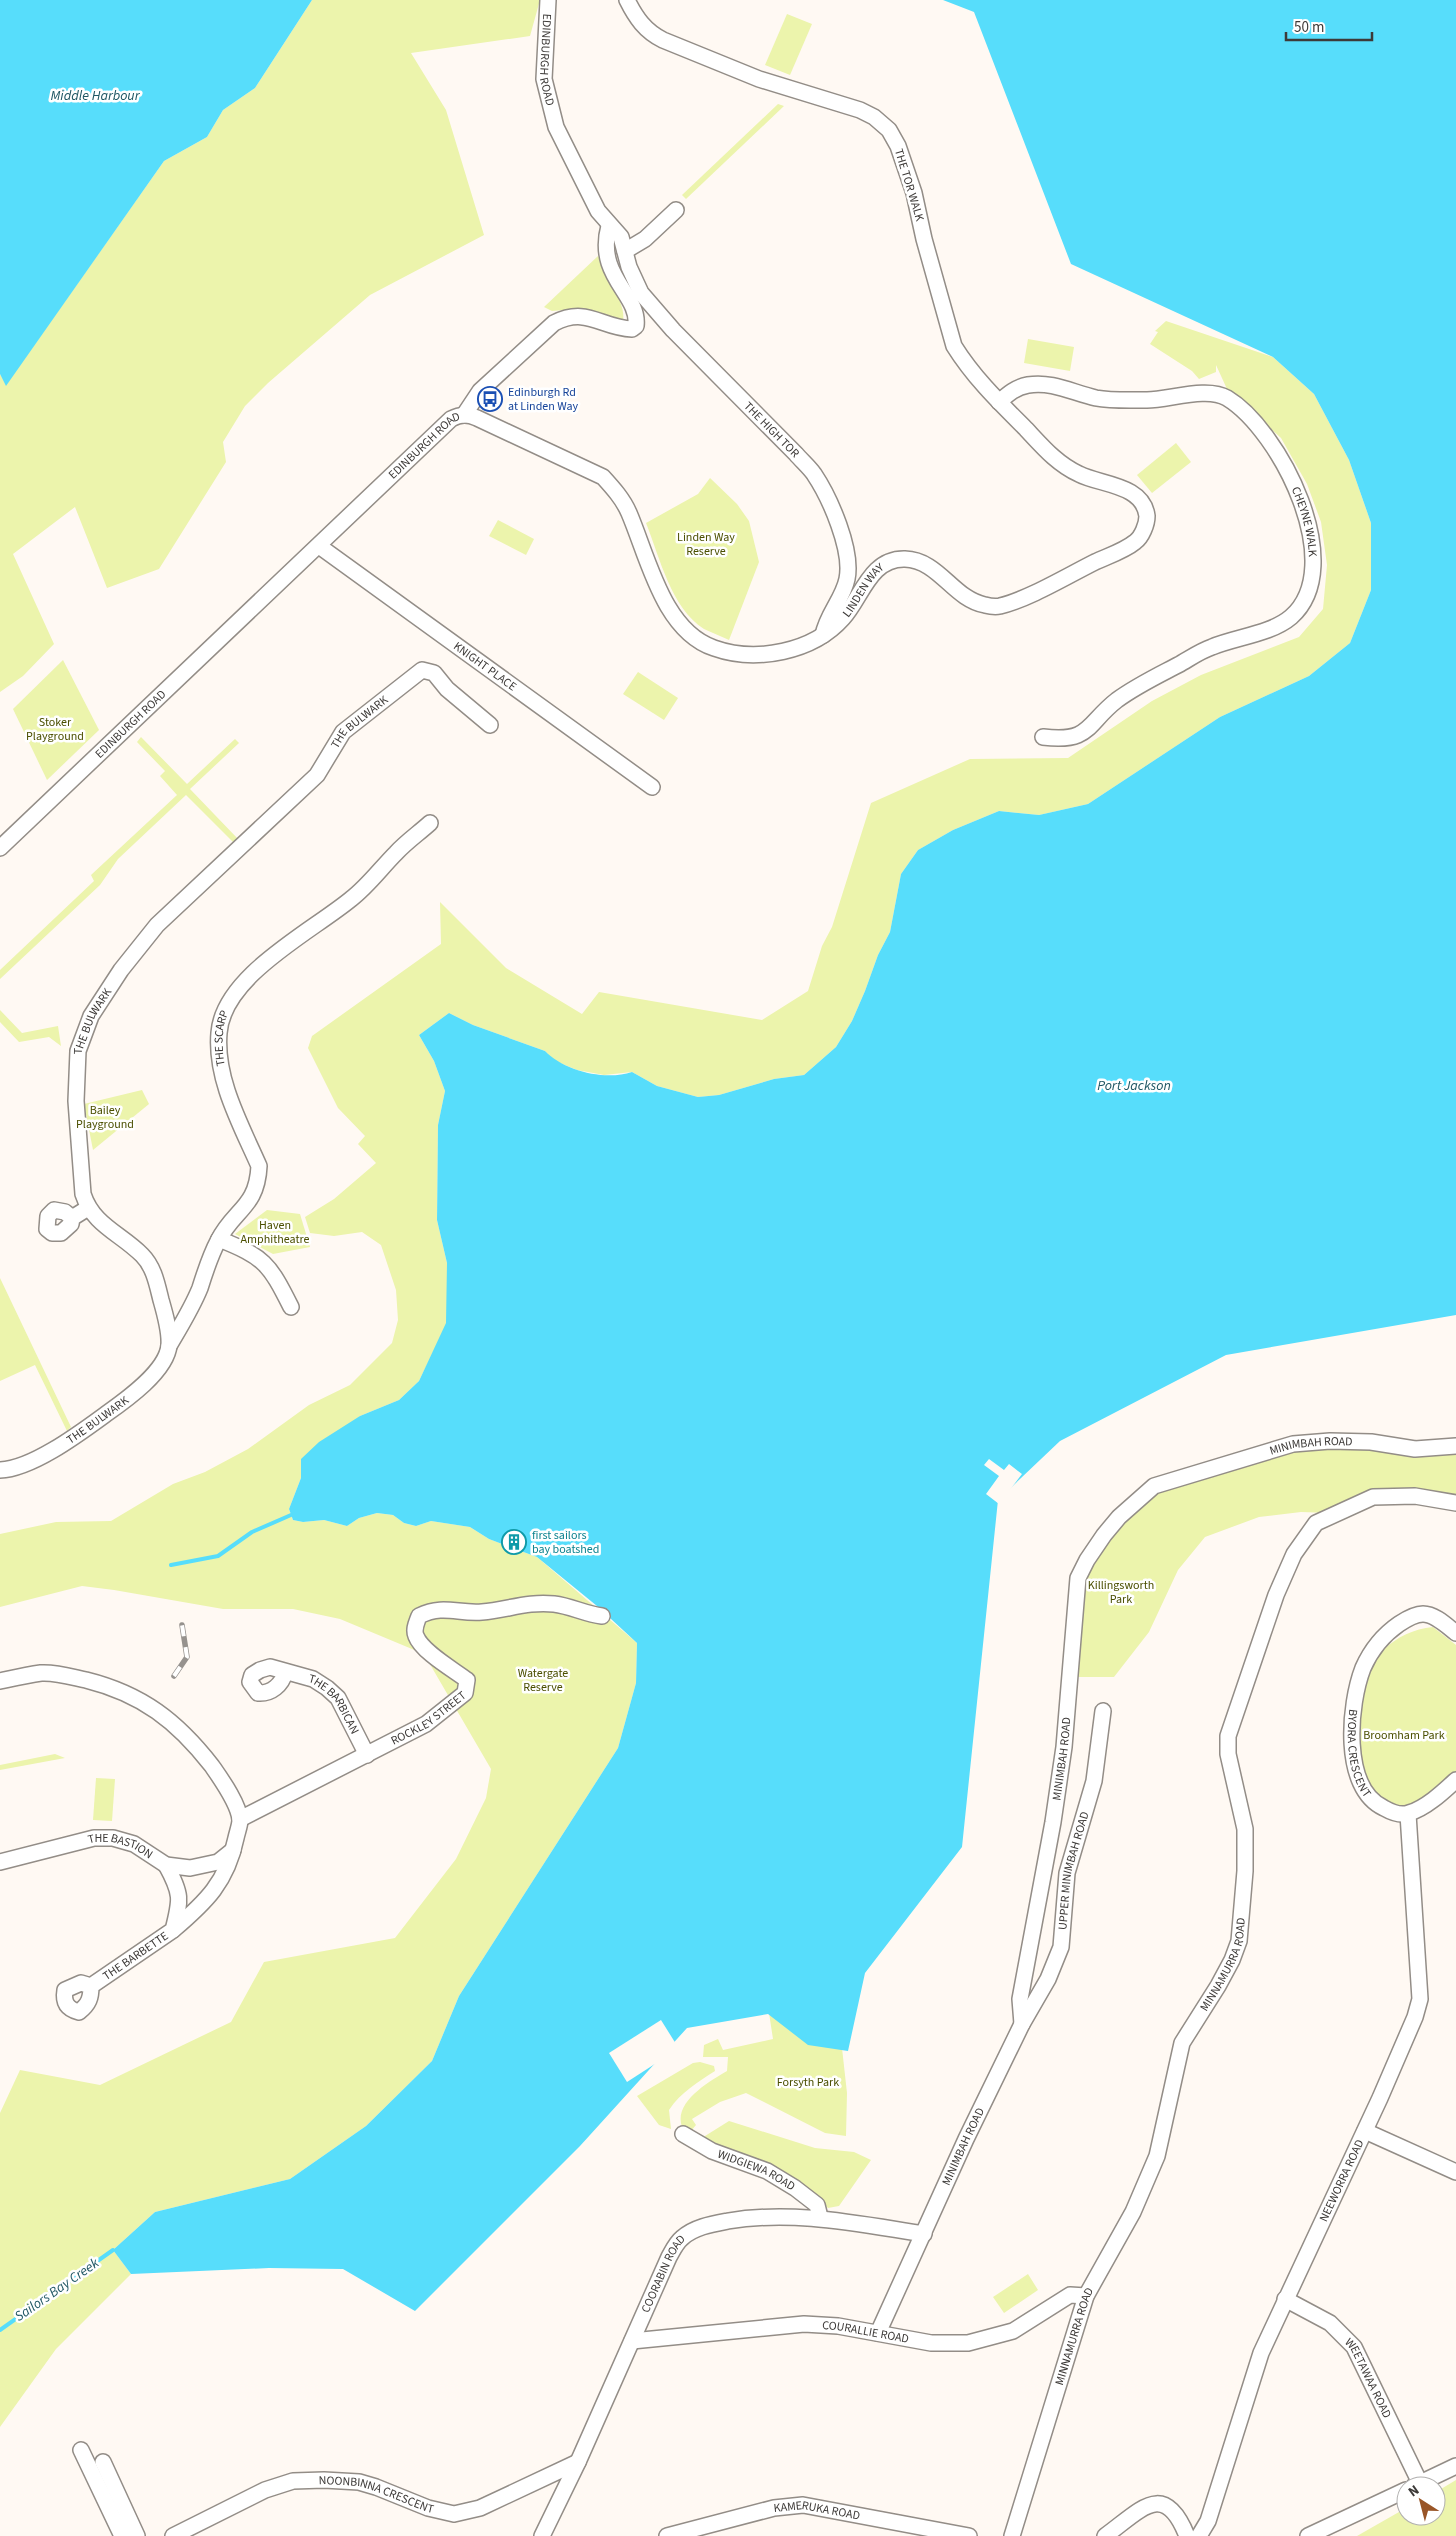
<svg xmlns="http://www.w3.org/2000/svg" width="1456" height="2536" font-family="'Source Sans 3',sans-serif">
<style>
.green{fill:#ecf4ac}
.water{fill:#57ddfb}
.pier{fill:#fff9f3}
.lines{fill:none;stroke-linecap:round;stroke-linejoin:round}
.stream{stroke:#57ddfb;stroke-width:4}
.minor-casing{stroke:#938d87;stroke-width:18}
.minor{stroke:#fff;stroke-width:15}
.rail-casing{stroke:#96928e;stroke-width:5.5}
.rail{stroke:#fff;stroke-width:4;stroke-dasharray:11;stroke-linecap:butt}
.labels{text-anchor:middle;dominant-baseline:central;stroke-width:5;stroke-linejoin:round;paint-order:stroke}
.street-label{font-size:12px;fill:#3d3a38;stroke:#fff}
.transit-label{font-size:12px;fill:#164399;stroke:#fff;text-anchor:start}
.park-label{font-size:12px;fill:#4b4f00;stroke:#fff}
.culture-label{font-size:12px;fill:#0d838f;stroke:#fff;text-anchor:start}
.water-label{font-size:14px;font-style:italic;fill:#205764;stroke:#fff}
</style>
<rect width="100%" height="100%" fill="#fff9f3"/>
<g class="green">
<path d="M312,0H540L530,36L411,53L446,110L484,235L370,295L268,383L245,406L223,442L226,462L159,569L107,588L75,507L13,554L54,644L23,676L0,692V374L6,385L164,161L207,137L223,110L255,88Z"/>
<path d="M787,14L812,24L790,75L765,65Z"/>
<path d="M778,104L784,106L686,199L682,195Z"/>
<path d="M598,256C604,270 627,306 623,320L616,321L576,309L552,311L544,307Z"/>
<path d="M1166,321L1273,357L1314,394L1349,460L1371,523V590L1350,643L1309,676L1220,717L1088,804L1039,815L999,811L953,830L918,850L901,874L890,932L878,955L865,991L852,1021L836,1047L804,1075L774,1079L719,1095L698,1097L657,1086L632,1072L604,1075L577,1070L553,1060L545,1051L473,1025L449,1013L419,1035L434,1061L445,1091L438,1125L437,1220L447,1263V1323L419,1381L399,1400L360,1416L301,1478L289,1509L293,1520L303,1522L324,1520L347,1526L359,1518L377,1513L393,1515L404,1523L416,1526L431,1521L470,1527L489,1539L537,1557L637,1643L636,1683L618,1748L459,1996L432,2061L366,2126L290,2179L155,2212L113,2250L131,2274L56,2349L0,2427V2113L20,2070L100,2085L231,2022L264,1962L395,1938L456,1859L486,1798L491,1769L424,1654L340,1619L293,1609H223L114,1590L82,1586L0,1607V1534L56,1522L111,1521L173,1484L205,1472L248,1449L309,1405L350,1385L392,1343L398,1320L396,1290L381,1245L362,1232L334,1236L310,1233L305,1217L334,1199L376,1163L358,1144L365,1136L338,1108L308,1048L312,1036L441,944L440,902L506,968L582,1014L599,992L762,1020L808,991L822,946L832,927L871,803L970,759L1068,758L1152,701L1201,675L1299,637L1323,609L1327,565L1321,522L1307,484L1281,438L1227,389L1216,365V372L1199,379L1192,371L1150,344L1158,332L1155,331Z"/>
<path d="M1028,339L1074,347L1070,371L1024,363Z"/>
<path d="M1176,443L1191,462L1152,493L1137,475Z"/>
<path d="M710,478L737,504L749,521L759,562L729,640C721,636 712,633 704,629C671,608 660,558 646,523L698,494Z"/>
<path d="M498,520L534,539L526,555L489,536Z"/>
<path d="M63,660L99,730L47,780L13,709Z"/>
<path d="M638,672L678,698L664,720L623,694Z"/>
<path d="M141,737L187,784L235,739L239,743L190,789L238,839L234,843L186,795L118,859L100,885L0,979V970L94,881L91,875L177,795L160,776L165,771L137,742Z"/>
<path d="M0,1010L22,1033L58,1026L61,1046L49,1037L19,1042L0,1022Z"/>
<path d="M142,1090L149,1104L93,1150L84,1104Z"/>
<path d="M267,1210L300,1214L310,1247L273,1254L235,1234Z"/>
<path d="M0,1278L71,1427L67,1431L35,1365L0,1381Z"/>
<path d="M1330,1441L1456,1446V1506L1415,1496L1330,1513L1301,1512L1259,1517L1205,1537L1178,1570L1149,1632L1114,1677H1078L1072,1639L1078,1578L1154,1486Z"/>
<path d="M1433,1627L1456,1645V1779L1408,1808C1392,1804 1375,1801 1365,1786C1354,1768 1355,1750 1355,1731C1356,1720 1354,1707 1357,1697C1367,1659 1394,1631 1433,1627Z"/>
<path d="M55,1754L65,1758L0,1770V1765Z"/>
<path d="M96,1778L115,1779L112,1821L93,1820Z"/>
<path d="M769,2013L842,2048L847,2093L846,2136L825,2133L746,2093L720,2102L692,2119L696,2125L691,2131L682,2127C673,2102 710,2081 727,2071L728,2057H703L704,2045L718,2039L723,2050L773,2039Z"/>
<path d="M700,2062L714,2066L715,2071C698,2082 681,2092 669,2110L671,2129L659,2125L637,2096L693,2063Z"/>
<path d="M729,2121L815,2148L854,2152L871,2160L839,2206L828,2208C807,2187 785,2171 758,2159C741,2152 722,2151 705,2143V2136Z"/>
<path d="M1028,2274L1038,2290L1004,2313L993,2297Z"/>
<path d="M1456,2480V2536H1357L1406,2508V2516H1436V2492Z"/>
</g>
<g class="water">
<path d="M0,0H312L255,88L223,110L207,137L164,161L6,386L0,374Z"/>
<path d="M943,0H1456V1315L1226,1355L1060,1441L998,1500L962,1847L865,1973L848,2051L808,2045L768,2014L687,2028L580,2146L415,2311L343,2269L269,2268L131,2274L113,2250L155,2212L290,2179L366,2126L432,2061L459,1996L618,1748L636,1683L637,1643L597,1606L537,1557L489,1539L470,1527L431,1521L416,1526L404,1523L393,1515L377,1513L359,1518L347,1526L324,1520L303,1522L293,1520L289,1509L301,1478V1459L319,1442L360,1416L399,1400L419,1381L446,1323L447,1263L437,1220L438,1125L445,1091L434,1061L419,1035L449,1013L473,1025L545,1051C564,1071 605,1081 632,1072L657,1086L698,1097L719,1095L774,1079L804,1075L836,1047L852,1021L865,991L878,955L890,932L901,874L918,850L953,830L999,811L1039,815L1088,804L1220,717L1309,676L1350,643L1371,590V523L1349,460L1314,394L1273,357L1071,264L974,12Z"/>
</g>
<g class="pier">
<path d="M989,1459L1004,1470L1009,1464L1022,1474L999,1504L986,1494L999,1476L984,1465Z"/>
<path d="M661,2020L676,2044L661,2060L627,2082L609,2053Z"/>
</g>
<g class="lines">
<g class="stream">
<path d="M171,1565L218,1556L252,1532L291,1515"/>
<path d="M0,2330L113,2250"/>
</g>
<defs>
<g id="minor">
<path id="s1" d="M548,0L544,79L556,127L598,211L621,237L629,267L641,293L673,330L796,454C802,461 809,467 814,474C830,498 853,550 847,579C843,599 827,614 823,635"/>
<path d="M625,251L645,239L676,210"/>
<path id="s2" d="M999,402C1008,394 1016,387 1028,385C1053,381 1073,393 1096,398C1112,401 1130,400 1147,400C1169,400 1207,386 1227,398C1280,430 1349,566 1291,617C1271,634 1236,637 1212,647C1200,651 1189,659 1178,665C1157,676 1136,686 1117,700C1086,724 1091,743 1043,737"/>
<path d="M464,415L480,391L554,323C587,306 601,328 632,329L636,326C640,294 595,277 609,226"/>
<path id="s3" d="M319,546L652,787"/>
<path id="s4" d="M0,848L451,419C461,414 467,414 477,418L603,477C613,488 623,499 629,513C648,557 663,631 714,648C756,663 813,652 843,618C862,597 870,558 905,559C939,560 953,599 985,605C989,606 995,607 1000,606C1029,599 1067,576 1095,562C1108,556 1124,551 1135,542C1142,537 1147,524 1147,516C1143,484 1100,485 1079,474C1057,464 1042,446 1026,429C1000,403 974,378 954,346L924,239L914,193L898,146L889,130L874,117L860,110L759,79L663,40C645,31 636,18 627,0"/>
<path d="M72,1218L65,1212L54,1210L48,1216L47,1229L52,1233H61L71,1224L72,1218L88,1208"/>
<path d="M219,1239C264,1257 269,1263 291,1307"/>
<path id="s5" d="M169,1346C180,1327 192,1308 200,1288C205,1272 210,1256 218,1241C234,1209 257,1208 259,1166C241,1125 215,1079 219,1033C223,976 311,932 351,899C368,886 381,868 396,853C406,842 419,833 430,823"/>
<path id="s6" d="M0,1470C32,1469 80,1433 106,1414C126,1400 167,1371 169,1345C170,1331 165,1314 161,1300C157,1284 154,1267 142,1255C120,1233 93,1225 83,1194L76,1101L78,1051L91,1016L121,970L157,925L317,775L343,732L422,670L434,673L447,689L490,725"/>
<path id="s7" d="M1456,1633C1447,1626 1435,1614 1423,1614C1415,1614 1405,1620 1399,1624C1383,1635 1371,1650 1363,1668C1349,1704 1341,1788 1384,1808C1391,1812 1401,1816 1409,1813C1426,1808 1443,1792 1456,1780"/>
<path id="s8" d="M285,1672C282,1685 271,1694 258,1693L250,1682L252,1675L260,1670L270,1667L313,1679L327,1688L338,1698L367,1755"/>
<path d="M0,1681C14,1678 27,1675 41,1673C56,1672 72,1677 86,1680C142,1694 177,1721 212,1766C221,1779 239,1804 240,1820C240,1825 237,1833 236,1838C227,1882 206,1902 173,1930"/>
<path id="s9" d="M240,1819L426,1724L465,1693L467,1680C454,1670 422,1652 416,1636C413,1629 417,1622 419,1616C444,1604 457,1614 482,1612C507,1610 528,1601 554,1604C571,1606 585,1614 602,1616"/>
<path id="s10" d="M0,1862L94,1838H113L134,1844L166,1865L190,1868L218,1862L233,1850"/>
<path id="s11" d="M91,1986L81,1983L65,1990C63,2002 67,2009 79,2012C89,2004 91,1998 91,1986L173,1930C181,1899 182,1894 166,1865"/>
<path id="s12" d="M1022,2024L1020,1999L1053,1822L1064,1747L1078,1578L1087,1560L1104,1535L1119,1517L1154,1486L1293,1444L1330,1441L1371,1442L1415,1449L1456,1446"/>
<path d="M1365,2131L1456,2172"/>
<path id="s13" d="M683,2134L712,2151L767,2171L795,2188L817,2205L820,2217"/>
<path id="s14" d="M1285,2299L1330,2323L1354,2347L1420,2483"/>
<path id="s15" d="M878,2333L966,2139L1022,2024L1048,1979L1061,1947L1067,1873L1094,1781L1103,1711"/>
<path id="s16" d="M632,2341L804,2324L838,2326L931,2343H968L1013,2331L1070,2295L1086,2296"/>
<path d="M81,2450L122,2536"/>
<path d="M103,2462L137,2536"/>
<path d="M1414,2486L1456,2466"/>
<path id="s17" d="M173,2536L265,2490L293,2481L324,2480L359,2482L376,2487L428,2508L454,2514L480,2508L578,2462"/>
<path id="s18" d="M542,2536L578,2462L669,2257C673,2250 676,2243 682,2238C694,2227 712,2224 728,2221C794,2210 858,2224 924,2234"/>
<path id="s19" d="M667,2536L774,2508L803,2505L969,2536"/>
<path id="s20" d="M1012,2536L1086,2296L1133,2212L1157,2156L1182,2043L1218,1986L1232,1960L1239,1941L1245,1871V1829L1228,1754V1736L1276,1595L1294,1554L1316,1523L1373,1497L1415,1496L1456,1503"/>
<path d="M1105,2536C1141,2510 1164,2479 1187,2536"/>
<path id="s21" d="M1199,2536L1208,2521L1261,2353L1380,2098L1415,2017L1420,1999L1408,1814"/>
<path d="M1308,2536L1406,2490"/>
</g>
</defs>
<use href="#minor" class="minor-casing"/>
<use href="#minor" class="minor"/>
<defs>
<path id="rail" d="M174,1676L187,1657L182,1625"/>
</defs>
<use href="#rail" class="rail-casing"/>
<use href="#rail" class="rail"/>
</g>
<defs>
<symbol id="bus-ring" viewBox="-11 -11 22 22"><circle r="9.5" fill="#fff" stroke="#1a4fb4" stroke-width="1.5"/><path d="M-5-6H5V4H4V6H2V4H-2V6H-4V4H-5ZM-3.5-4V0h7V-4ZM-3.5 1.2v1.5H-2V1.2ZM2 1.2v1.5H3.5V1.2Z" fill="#1a4fb4"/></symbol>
<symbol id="building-ring" viewBox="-11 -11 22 22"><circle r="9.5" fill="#fff" stroke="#0f9aa8" stroke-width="1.5"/><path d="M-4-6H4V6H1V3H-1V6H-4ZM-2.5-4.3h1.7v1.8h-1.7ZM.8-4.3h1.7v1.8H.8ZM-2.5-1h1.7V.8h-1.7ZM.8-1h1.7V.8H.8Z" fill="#0f9aa8"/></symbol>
</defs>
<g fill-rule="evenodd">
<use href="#bus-ring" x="476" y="385" width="28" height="28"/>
<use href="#building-ring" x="500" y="1528" width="28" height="28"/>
</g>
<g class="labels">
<g class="street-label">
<text stroke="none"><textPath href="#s1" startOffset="60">EDINBURGH ROAD</textPath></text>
<text transform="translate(909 185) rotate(73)">THE TOR WALK</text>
<text stroke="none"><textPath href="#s1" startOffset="506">THE HIGH TOR</textPath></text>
<text stroke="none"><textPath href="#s4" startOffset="585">EDINBURGH ROAD</textPath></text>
<text stroke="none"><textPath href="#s2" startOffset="386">CHEYNE WALK</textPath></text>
<text stroke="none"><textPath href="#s4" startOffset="1172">LINDEN WAY</textPath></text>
<text stroke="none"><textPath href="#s3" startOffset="205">KNIGHT PLACE</textPath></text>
<text stroke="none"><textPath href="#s6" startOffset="980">THE BULWARK</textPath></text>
<text stroke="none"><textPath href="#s4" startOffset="180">EDINBURGH ROAD</textPath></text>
<text stroke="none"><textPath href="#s6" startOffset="575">THE BULWARK</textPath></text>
<text stroke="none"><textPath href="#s5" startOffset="339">THE SCARP</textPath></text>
<text stroke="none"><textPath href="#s6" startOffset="111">THE BULWARK</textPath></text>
<text stroke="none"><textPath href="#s12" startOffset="734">MINIMBAH ROAD</textPath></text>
<text stroke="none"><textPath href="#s8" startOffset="156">THE BARBICAN</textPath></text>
<text stroke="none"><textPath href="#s9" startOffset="214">ROCKLEY STREET</textPath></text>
<text stroke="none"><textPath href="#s7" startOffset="210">BYORA CRESCENT</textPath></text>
<text stroke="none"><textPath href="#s12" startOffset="269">MINIMBAH ROAD</textPath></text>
<text stroke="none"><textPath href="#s10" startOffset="125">THE BASTION</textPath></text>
<text stroke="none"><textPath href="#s15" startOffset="505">UPPER MINIMBAH ROAD</textPath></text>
<text stroke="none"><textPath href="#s11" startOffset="141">THE BARBETTE</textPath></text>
<text stroke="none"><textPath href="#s20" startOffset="614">MINNAMURRA ROAD</textPath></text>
<text stroke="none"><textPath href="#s15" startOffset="205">MINIMBAH ROAD</textPath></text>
<text stroke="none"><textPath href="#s13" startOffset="82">WIDGIEWA ROAD</textPath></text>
<text stroke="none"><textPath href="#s21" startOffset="384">NEEWORRA ROAD</textPath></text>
<text stroke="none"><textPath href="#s18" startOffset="289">COORABIN ROAD</textPath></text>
<text stroke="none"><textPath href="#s16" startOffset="235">COURALLIE ROAD</textPath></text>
<text stroke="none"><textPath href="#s20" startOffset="209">MINNAMURRA ROAD</textPath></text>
<text stroke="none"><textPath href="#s14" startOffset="119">WEETAWAA ROAD</textPath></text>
<text stroke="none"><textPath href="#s17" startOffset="218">NOONBINNA CRESCENT</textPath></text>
<text stroke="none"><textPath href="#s19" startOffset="154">KAMERUKA ROAD</textPath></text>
</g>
<g class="transit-label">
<text x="508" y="392">Edinburgh Rd<tspan x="508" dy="14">at Linden Way</tspan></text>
</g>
<g class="park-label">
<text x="706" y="537">Linden Way<tspan x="706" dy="14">Reserve</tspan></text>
<text x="55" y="722">Stoker<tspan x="55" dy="14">Playground</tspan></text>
<text x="105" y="1110">Bailey<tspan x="105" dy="14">Playground</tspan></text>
<text x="275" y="1225">Haven<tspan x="275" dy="14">Amphitheatre</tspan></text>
<text x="1121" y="1585">Killingsworth<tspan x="1121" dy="14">Park</tspan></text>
<text x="543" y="1673">Watergate<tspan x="543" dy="14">Reserve</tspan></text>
<text x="1404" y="1735">Broomham Park</text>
<text x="808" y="2082">Forsyth Park</text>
</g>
<g class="culture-label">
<text x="532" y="1535">first sailors<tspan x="532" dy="14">bay boatshed</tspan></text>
</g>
<g class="water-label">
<text x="95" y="96">Middle Harbour</text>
<text x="1134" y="1086">Port Jackson</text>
<text transform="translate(57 2290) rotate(-35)">Sailors Bay Creek</text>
</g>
</g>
<g transform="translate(1421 2501) rotate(324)"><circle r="24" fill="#ffffff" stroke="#b1b0af"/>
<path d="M0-4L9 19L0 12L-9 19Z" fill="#995527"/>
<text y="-8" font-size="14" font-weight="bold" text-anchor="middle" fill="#3d3a38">N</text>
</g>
<path d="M1286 32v8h86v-8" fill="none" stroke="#3d3a38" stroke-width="2.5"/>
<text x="1294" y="32" font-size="15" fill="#3d3a38" stroke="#ffffff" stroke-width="4" paint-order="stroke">50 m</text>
</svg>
